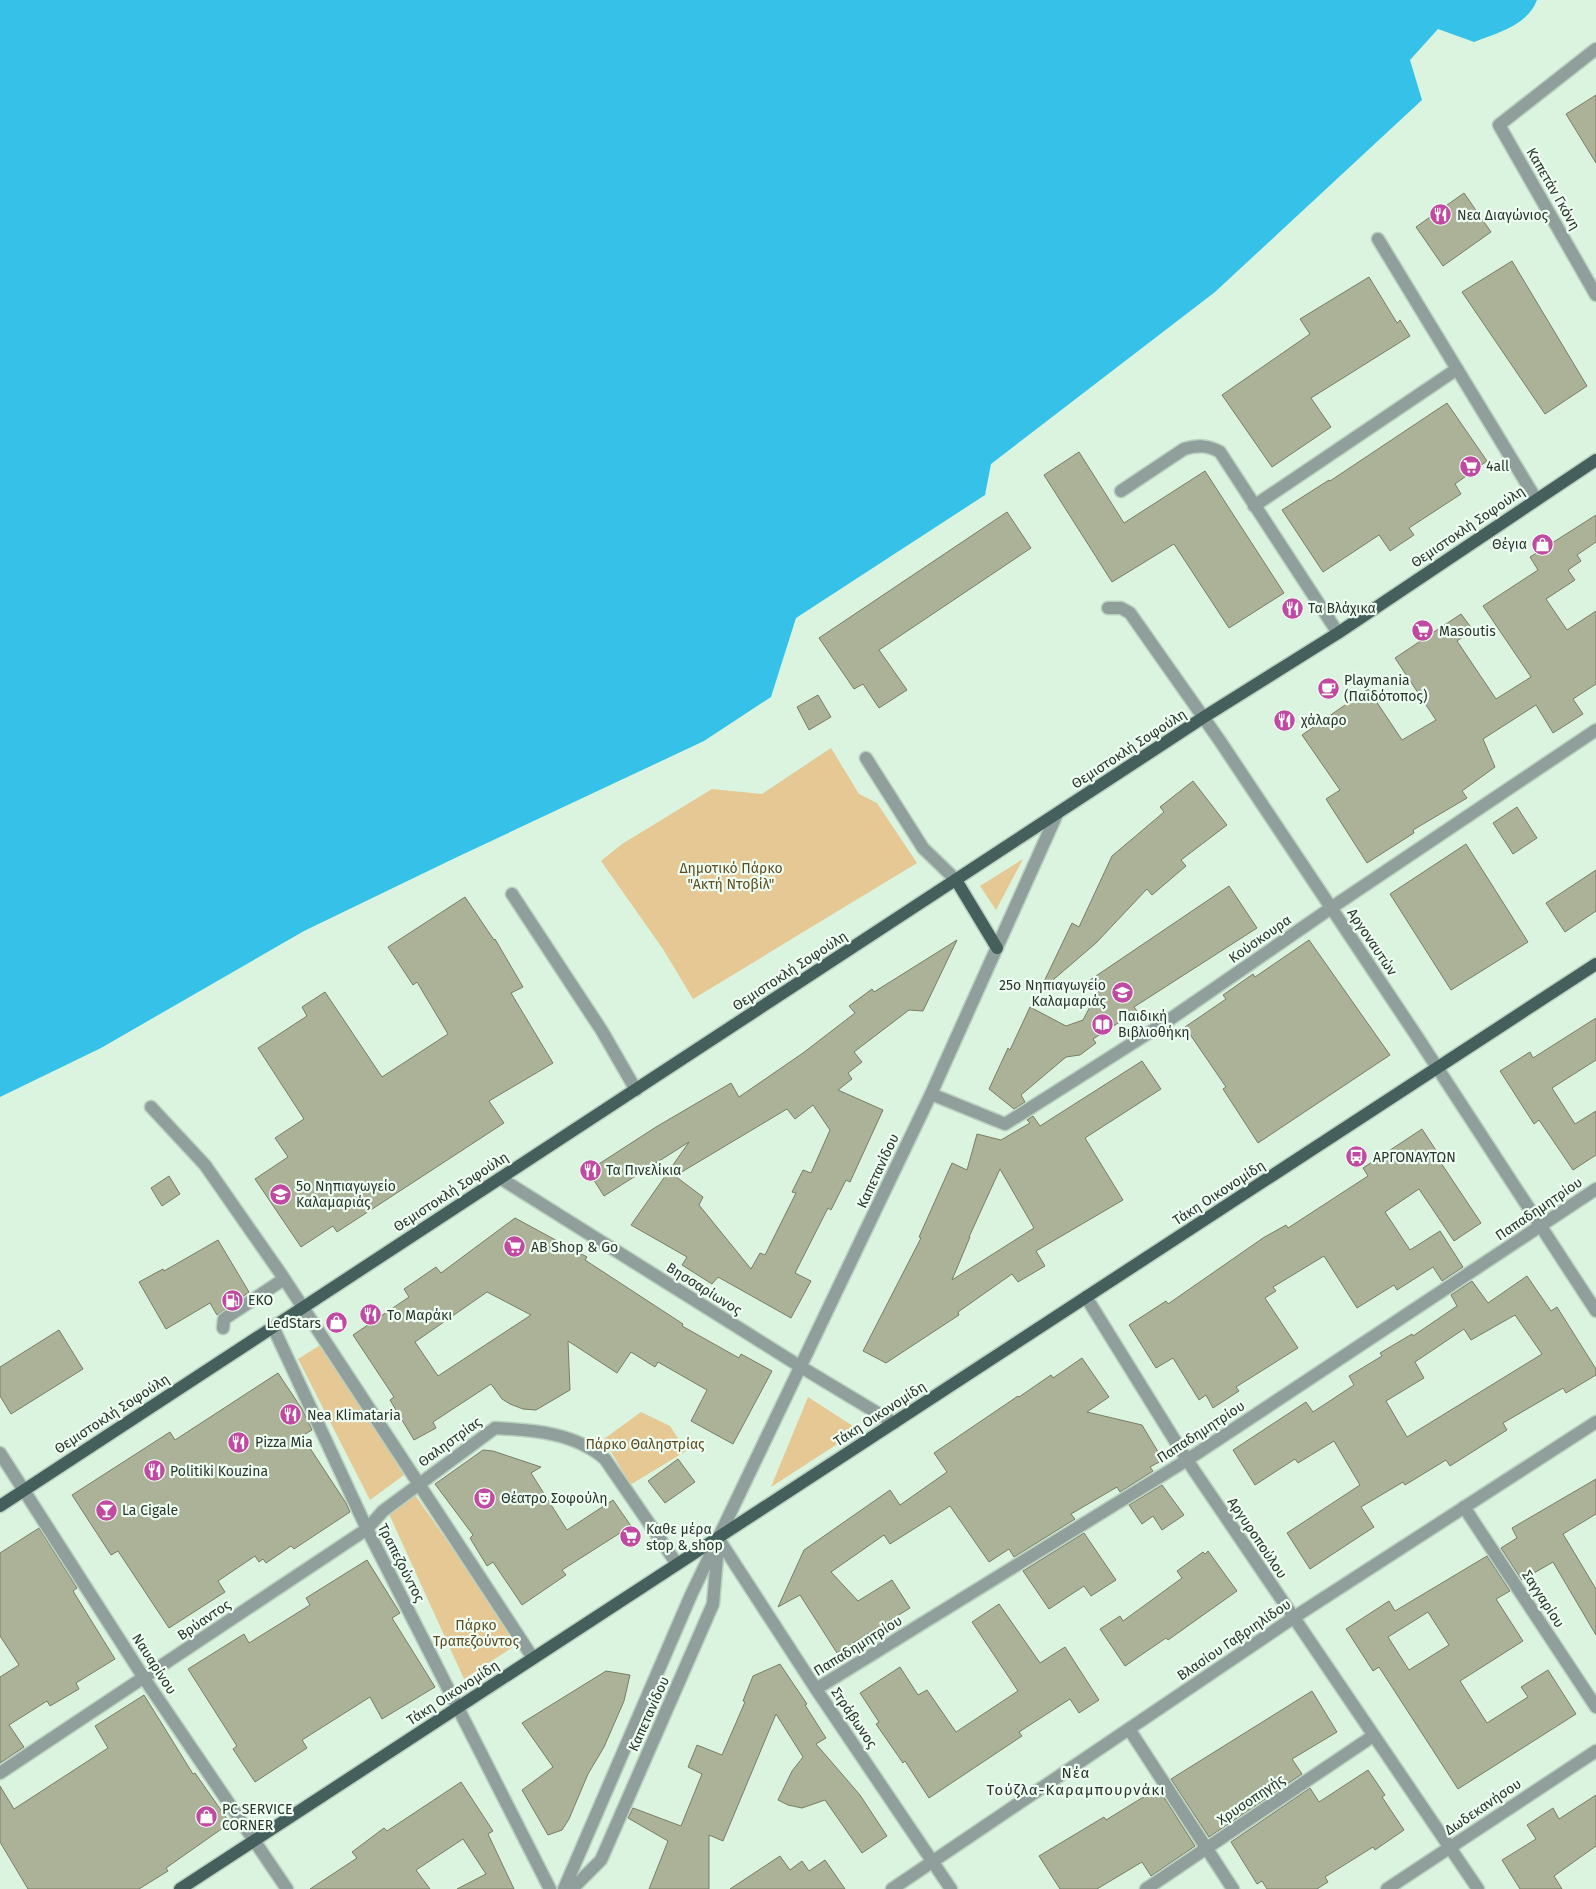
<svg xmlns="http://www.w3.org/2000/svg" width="1596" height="1889" font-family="'Fira Sans',sans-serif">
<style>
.green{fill:#e5c893}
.water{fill:#36c2e8}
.building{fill:#acb297;stroke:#797e65;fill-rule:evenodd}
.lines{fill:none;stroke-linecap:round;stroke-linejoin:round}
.minor-casing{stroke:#bad1bf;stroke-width:15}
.major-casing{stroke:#bad1bf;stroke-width:15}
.minor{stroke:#909f9c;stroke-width:12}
.major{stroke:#455f5c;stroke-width:12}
.labels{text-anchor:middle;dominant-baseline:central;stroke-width:4.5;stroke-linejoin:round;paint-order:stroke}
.street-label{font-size:14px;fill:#2a342c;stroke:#effef2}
.poi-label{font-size:14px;fill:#2a342c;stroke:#effef2;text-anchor:start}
.park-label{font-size:14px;fill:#5f4b23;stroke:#effef2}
.neighbourhood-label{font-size:15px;letter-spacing:1px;fill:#2a342c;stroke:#effef2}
</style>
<rect width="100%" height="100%" fill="#daf4df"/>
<g class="green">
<path d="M831,748L859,794L877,803L917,863L693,999L663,949L601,861L622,844L712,789L762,794Z"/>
<path d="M1023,859L996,910L980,886Z"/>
<path d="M322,1344L404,1475L370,1500L298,1359Z"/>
<path d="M808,1397L859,1430L771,1487Z"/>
<path d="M641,1412L670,1426L686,1451L630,1485L604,1439Z"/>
<path d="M415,1495L519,1643L464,1679L389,1514Z"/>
</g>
<path class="water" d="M0,0H1537C1528,25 1497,33 1474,42L1438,29L1410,60L1422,100L1215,292L991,464L985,495L796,618L771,697L704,741L455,858L304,931L101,1048L0,1097Z"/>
<g class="building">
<path d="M1596,95V163L1566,114Z"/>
<path d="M1464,193L1491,232L1443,266L1416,227Z"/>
<path d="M1512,261L1587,386L1545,414L1462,292Z"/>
<path d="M1369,277L1397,323L1400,320L1410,336L1311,398L1331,427L1272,467L1222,395L1310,334L1300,319Z"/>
<path d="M1447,403L1487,461L1455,484L1461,494L1409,528L1414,535L1390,551L1379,535L1323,572L1282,510L1329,480L1330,481Z"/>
<path d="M1079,452L1124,523L1205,471L1284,593L1229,628L1174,544L1112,582L1044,475Z"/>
<path d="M1007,512L1031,548L879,650L907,690L879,708L863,684L854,689L819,638Z"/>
<path d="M1596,515V542L1577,555L1581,561L1568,570L1575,580L1546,599L1567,630L1596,611V684L1573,699L1583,714L1553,733L1536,705L1483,739L1495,767L1462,791L1467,798L1413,830L1414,833L1367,863L1326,799L1340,790L1302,735L1368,689L1402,740L1436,720L1395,658L1461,614L1473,630L1457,641L1496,699L1531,677L1483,606L1538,570L1530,557Z"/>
<path d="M818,695L831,717L809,730L797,707Z"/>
<path d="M1193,781L1227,825L1181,860L1186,866L1152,895L1147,889L1096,943L1039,992L1072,923L1079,927L1112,856L1164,812L1160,807Z"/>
<path d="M1517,807L1537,838L1513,854L1493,823Z"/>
<path d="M1466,844L1528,942L1451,990L1390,894Z"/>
<path d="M1596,870V911L1565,932L1546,903Z"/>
<path d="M1229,886L1257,928L1134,1007L1137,1011L1093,1039L1096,1043L1080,1055L1066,1057L1021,1095L1025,1102L1014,1109L989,1089L1008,1048L1010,1050L1030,1007L1066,1026L1083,1020L1101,986L1090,980Z"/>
<path d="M465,897L494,940L495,939L523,987L511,993L553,1063L489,1101L504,1123L337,1232L333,1226L301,1247L255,1179L288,1157L275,1138L304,1119L258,1048L307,1016L302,1007L325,992L382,1077L448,1034L417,982L413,985L388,947Z"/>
<path d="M957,940L923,1011L909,1010L854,1052L862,1062L848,1073L852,1079L838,1090L883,1110L850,1182L846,1180L831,1210L828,1208L795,1273L811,1281L791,1318L718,1277L712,1284L682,1265L687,1257L631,1225L689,1142L604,1196L588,1171L656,1127L731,1083L739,1097L803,1053L855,1013L849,1006L872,989L874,992ZM813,1105L830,1130L811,1173L803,1170L792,1192L796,1193L765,1255L760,1253L751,1269L699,1205L703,1197L675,1176L787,1109L795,1119Z"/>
<path d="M1309,940L1390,1055L1258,1143L1223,1089L1226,1087L1185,1027L1226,999L1223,995L1253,974L1255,977Z"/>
<path d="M1596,1018V1060L1552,1088L1575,1124L1596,1111V1155L1573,1170L1539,1120L1534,1124L1500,1071L1530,1052L1533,1058Z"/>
<path d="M1142,1061L1161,1089L1085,1138L1123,1200L1036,1251L1045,1266L1018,1282L1012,1274L958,1312L959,1315L886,1363L863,1351L921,1238L919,1237L952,1163L967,1170L977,1134L1001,1140L1030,1123L1027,1120L1033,1116L1040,1126ZM1000,1169L1034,1228L952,1280L970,1237H969Z"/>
<path d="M1422,1129L1443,1161L1441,1163L1481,1223L1454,1241L1419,1189L1385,1212L1410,1250L1440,1231L1463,1267L1442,1281L1433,1267L1397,1290L1394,1285L1357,1308L1324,1256L1273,1287L1276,1291L1265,1298L1298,1348L1236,1387L1239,1391L1213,1408L1206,1395L1199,1400L1173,1358L1156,1368L1129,1325L1166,1301L1168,1304L1263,1238L1286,1225L1288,1228L1368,1176L1363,1168Z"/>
<path d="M169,1176L180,1194L162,1206L151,1188Z"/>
<path d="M515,1218L587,1257L585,1260L683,1324L682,1326L739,1358L741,1354L772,1371L733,1444L691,1421L707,1390L658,1362L655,1367L631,1352L617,1373L568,1341L570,1390L536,1410L523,1409L510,1404L502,1399L491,1384L433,1422L436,1428L414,1440L390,1400L394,1397L353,1335L409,1297L404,1289L436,1267L441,1273ZM487,1292L531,1315L438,1376L415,1342Z"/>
<path d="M218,1240L249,1292L217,1315L210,1303L166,1329L139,1282L163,1269L164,1271Z"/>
<path d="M1527,1276L1551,1311L1557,1307L1596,1369V1375L1566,1393L1563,1388L1503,1423L1507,1430L1450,1466L1446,1460L1405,1485L1403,1482L1361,1507L1374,1527L1310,1569L1287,1533L1360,1485L1334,1441L1298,1463L1295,1459L1255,1485L1233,1450L1306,1402L1313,1412L1354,1385L1349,1376L1382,1356L1380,1353L1412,1334L1413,1336L1457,1306L1451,1295L1472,1281L1488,1303ZM1515,1315L1542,1354L1407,1437L1386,1401L1424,1378L1415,1362L1464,1329L1471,1340Z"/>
<path d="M59,1330L83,1369L11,1414L0,1396V1367Z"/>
<path d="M1082,1358L1109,1397L1087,1412L1142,1425L1163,1460L1150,1467L1153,1471L1120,1492L1117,1487L1071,1514L1075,1519L1014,1557L1009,1549L989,1562L950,1506L890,1544L884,1535L831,1572L858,1601L892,1580L910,1608L837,1653L800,1595L778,1607L804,1550L890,1490L900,1505L947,1472L934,1453L1018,1396L1019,1397L1051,1375L1053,1378Z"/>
<path d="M278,1373L302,1409L312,1430L302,1436L346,1503L350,1512L294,1549L291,1546L266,1563L263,1559L259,1562L255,1556L218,1581L225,1592L169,1628L118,1551L111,1555L72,1495L170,1432L175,1440Z"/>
<path d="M483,1450L493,1451L541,1467L531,1473L567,1530L613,1500L631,1526L562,1570L566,1575L522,1605L493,1562L487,1566L470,1538L473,1535L435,1484Z"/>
<path d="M678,1459L695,1482L665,1503L648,1481Z"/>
<path d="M1596,1479V1514L1563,1534L1596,1589V1635L1553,1562L1522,1580L1501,1548L1517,1538L1512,1528Z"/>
<path d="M1162,1485L1184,1515L1162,1530L1153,1516L1142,1524L1129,1505Z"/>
<path d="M39,1528L77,1588L73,1591L115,1659L76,1683L79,1689L50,1706L47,1701L9,1725L24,1747L0,1763V1677L19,1665L0,1636V1553Z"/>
<path d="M1084,1533L1116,1580L1091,1596L1084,1586L1049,1609L1023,1571Z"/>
<path d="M1208,1551L1237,1591L1168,1640L1166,1638L1125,1666L1100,1629L1120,1616L1123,1621L1182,1578L1177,1571L1203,1552L1205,1554Z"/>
<path d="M1487,1556L1510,1591L1496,1599L1523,1641L1460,1681L1487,1723L1528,1697L1521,1687L1548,1670L1576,1714L1458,1789L1379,1667L1373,1671L1346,1629L1389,1601L1395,1611ZM1428,1612L1449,1645L1409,1670L1388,1637Z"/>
<path d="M367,1560L400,1613L392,1618L435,1687L382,1719L370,1697L302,1740L307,1748L255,1782L233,1749L237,1746L188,1669L244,1634L249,1643L310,1605L306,1598Z"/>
<path d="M999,1604L1040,1663L1065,1647L1099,1700L1079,1713L1070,1699L1019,1732L1022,1736L929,1798L905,1761L903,1763L876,1724L879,1722L860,1693L900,1667L918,1695L927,1690L956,1732L1018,1691L972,1622Z"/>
<path d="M780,1664L807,1704L805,1705L826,1738L816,1744L860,1795L887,1836L862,1853L825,1800L802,1808L788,1805L778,1800L792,1771L803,1757L776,1714L723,1841L709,1835V1889H649L668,1841L628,1818L633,1808L681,1826L702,1774L688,1767L697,1745L722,1755L745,1702L743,1701L753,1676Z"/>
<path d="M606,1671L630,1675L624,1701L604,1747L588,1774L569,1819L562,1830L548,1835L522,1790L553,1767L522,1723Z"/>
<path d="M1312,1691L1337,1732L1292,1759L1302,1774L1209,1837L1171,1779Z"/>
<path d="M144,1695L193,1774L195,1773L230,1823L166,1868L168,1871L139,1889H28L0,1842V1786L14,1809L108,1748L95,1726Z"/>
<path d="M1368,1770L1385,1795L1382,1797L1404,1830L1375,1850L1373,1847L1325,1877L1328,1882L1317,1889H1267L1262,1881L1257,1884L1231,1842L1310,1788L1319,1802Z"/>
<path d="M461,1782L493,1831L488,1834L514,1889H457L486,1874L463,1839L416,1870L430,1889H310L357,1858L352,1852L384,1828L387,1831Z"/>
<path d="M1158,1788L1195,1846L1151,1876L1142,1862L1097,1889H1060L1039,1856L1104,1817L1106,1820Z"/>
<path d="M1596,1795V1846L1554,1876L1562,1889H1520L1502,1860L1536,1839L1527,1825L1553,1808L1559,1819Z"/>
<path d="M780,1856L790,1870L802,1861L809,1871L825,1860L845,1889H730Z"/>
</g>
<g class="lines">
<defs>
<g id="minor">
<path d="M1596,49L1499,125L1596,295"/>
<path d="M1378,239L1536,499"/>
<path d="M1121,491L1184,449C1198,445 1208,445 1220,452L1338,633"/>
<path d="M1254,506L1457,369"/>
<path d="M1108,608H1121L1130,613L1220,741L1416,1035L1596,1311"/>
<path d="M866,758L923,848L956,880"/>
<path d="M512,894L602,1031L636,1090"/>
<path d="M931,1094L1005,1124L1166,1022L1331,908L1596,730"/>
<path d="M151,1107L205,1165L281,1274L533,1658"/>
<path d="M500,1178L801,1367L894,1423"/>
<path d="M1086,1297L1187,1460L1478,1889"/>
<path d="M273,1327L367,1529L550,1889"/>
<path d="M223,1328L224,1319L284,1279"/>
<path d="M0,1453L144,1678L287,1889"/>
<path d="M1464,1507L1596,1707"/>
<path d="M718,1538L816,1689L951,1889"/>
<path d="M816,1689L1187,1460L1596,1189"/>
<path d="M1129,1729L1233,1889"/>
<path d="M0,1773L367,1529L383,1511L495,1428C534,1430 575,1433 605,1459L677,1564"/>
<path d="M564,1889L691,1595L931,1094L1057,814"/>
<path d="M572,1889L601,1860L713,1604L718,1545"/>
<path d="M892,1889L1293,1618L1596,1422"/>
<path d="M1146,1889L1373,1736"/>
<path d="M1387,1889L1596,1751"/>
</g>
<g id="major">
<path d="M956,880L997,948"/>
<path d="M0,1506L1204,717L1338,633L1596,460"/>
<path d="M180,1889L1596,964"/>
</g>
</defs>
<use href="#minor" class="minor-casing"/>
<use href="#major" class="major-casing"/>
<use href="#minor" class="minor"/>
<use href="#major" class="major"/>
</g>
<defs>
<symbol id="restaurant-disc" viewBox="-11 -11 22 22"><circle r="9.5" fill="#c04aa1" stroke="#effef2"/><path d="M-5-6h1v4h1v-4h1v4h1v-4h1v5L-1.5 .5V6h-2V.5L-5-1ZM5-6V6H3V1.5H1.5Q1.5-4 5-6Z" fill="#fff"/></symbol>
<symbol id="supermarket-disc" viewBox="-11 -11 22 22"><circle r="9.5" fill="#c04aa1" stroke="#effef2"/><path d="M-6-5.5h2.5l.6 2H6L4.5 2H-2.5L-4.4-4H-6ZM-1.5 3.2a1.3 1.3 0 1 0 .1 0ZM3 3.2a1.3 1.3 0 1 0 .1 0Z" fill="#fff"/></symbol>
<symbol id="shop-disc" viewBox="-11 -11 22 22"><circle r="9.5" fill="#c04aa1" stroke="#effef2"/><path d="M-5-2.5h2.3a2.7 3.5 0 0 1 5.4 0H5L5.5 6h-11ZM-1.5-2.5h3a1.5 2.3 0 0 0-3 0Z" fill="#fff"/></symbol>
<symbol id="cafe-disc" viewBox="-11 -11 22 22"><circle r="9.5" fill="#c04aa1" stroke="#effef2"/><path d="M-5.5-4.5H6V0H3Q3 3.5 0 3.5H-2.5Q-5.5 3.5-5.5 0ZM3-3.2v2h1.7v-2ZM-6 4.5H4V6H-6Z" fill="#fff"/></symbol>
<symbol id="school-disc" viewBox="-11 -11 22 22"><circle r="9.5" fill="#c04aa1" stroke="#effef2"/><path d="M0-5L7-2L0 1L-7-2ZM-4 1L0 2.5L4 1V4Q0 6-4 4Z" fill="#fff"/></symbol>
<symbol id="library-disc" viewBox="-11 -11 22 22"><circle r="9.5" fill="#c04aa1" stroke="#effef2"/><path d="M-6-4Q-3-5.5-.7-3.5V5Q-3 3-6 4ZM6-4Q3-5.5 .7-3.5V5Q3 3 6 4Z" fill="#fff"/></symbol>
<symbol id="bus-disc" viewBox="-11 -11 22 22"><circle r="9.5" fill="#c04aa1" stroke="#effef2"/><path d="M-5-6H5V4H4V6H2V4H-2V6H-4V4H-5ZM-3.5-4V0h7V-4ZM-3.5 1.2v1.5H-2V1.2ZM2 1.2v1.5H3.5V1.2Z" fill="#fff"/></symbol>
<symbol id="fuel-disc" viewBox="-11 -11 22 22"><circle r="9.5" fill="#c04aa1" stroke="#effef2"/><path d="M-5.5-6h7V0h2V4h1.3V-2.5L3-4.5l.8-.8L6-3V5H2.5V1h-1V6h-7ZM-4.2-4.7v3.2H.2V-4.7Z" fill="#fff"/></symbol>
<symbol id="theatre-disc" viewBox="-11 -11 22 22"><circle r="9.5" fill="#c04aa1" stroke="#effef2"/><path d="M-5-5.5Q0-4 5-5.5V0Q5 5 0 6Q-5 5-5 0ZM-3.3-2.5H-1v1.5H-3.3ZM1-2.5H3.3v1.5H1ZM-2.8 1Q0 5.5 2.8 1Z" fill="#fff"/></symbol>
<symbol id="bar-disc" viewBox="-11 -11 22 22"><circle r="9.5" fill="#c04aa1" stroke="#effef2"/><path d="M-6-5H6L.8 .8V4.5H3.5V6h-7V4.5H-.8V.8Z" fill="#fff"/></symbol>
</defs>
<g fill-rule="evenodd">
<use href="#restaurant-disc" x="1428" y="202" width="25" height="25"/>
<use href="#supermarket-disc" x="1458" y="454" width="25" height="25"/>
<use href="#shop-disc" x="1530" y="532" width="25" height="25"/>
<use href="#restaurant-disc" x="1280" y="596" width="25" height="25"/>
<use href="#supermarket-disc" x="1410" y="618" width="25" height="25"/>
<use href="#cafe-disc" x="1316" y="676" width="25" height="25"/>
<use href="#restaurant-disc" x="1272" y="708" width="25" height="25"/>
<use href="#school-disc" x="1110" y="980" width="25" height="25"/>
<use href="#library-disc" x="1090" y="1012" width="25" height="25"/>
<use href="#bus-disc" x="1344" y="1144" width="25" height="25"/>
<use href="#restaurant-disc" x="578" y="1158" width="25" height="25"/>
<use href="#school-disc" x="268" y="1182" width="25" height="25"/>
<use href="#supermarket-disc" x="502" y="1234" width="25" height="25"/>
<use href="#fuel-disc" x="220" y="1288" width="25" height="25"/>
<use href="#restaurant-disc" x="358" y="1302" width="25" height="25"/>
<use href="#shop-disc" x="324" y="1310" width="25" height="25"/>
<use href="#restaurant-disc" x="278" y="1402" width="25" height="25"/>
<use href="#restaurant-disc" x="226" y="1430" width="25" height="25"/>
<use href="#restaurant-disc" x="142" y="1458" width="25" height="25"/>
<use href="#theatre-disc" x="472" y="1486" width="25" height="25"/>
<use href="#bar-disc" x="94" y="1498" width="25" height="25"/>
<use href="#supermarket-disc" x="618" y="1524" width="25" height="25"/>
<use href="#shop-disc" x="194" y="1804" width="25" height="25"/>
</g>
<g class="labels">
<g class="street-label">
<text transform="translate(1553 189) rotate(60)">Καπετάν Γκόνη</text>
<text transform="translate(1468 527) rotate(-34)">Θεμιστοκλή Σοφούλη</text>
<text transform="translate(1129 749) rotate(-33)">Θεμιστοκλή Σοφούλη</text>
<text transform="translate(1260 939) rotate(-35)">Κούσκουρα</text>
<text transform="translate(1372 942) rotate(56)">Αργοναυτών</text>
<text transform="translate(790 971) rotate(-33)">Θεμιστοκλή Σοφούλη</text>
<text transform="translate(878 1171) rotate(-65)">Καπετανίδου</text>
<text transform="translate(451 1192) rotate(-33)">Θεμιστοκλή Σοφούλη</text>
<text transform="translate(1219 1193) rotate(-33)">Τάκη Οικονομίδη</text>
<text transform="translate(1539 1209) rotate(-34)">Παπαδημητρίου</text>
<text transform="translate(704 1289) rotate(32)">Βησσαρίωνος</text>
<text transform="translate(112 1414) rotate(-33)">Θεμιστοκλή Σοφούλη</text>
<text transform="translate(880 1414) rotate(-33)">Τάκη Οικονομίδη</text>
<text transform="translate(1201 1432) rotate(-33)">Παπαδημητρίου</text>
<text transform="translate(450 1442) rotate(-36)">Θαληστρίας</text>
<text transform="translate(1257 1538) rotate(56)">Αργυροπούλου</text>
<text transform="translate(401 1563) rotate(63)">Τραπεζούντος</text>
<text transform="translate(1543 1599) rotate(57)">Σαγγαρίου</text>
<text transform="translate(204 1620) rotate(-34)">Βρύαντος</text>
<text transform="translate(1234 1640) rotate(-34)">Βλασίου Γαβριηλίδου</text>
<text transform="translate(858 1646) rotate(-32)">Παπαδημητρίου</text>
<text transform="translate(154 1664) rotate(57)">Ναυαρίνου</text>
<text transform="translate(453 1693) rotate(-33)">Τάκη Οικονομίδη</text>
<text transform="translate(649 1714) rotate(-66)">Καπετανίδου</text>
<text transform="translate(854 1718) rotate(56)">Στράβωνος</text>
<text transform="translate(1251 1800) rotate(-34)">Χρυσοπηγής</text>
<text transform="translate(1483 1807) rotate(-34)">Δωδεκανήσου</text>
</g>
<g class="poi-label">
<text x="1457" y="215">Νεα Διαγώνιος</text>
<text x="1486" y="466">4all</text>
<text x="1527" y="544" text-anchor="end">Θέγια</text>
<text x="1308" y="608">Τα Βλάχικα</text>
<text x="1439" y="631">Masoutis</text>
<text x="1344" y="680">Playmania<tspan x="1344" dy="16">(Παιδότοπος)</tspan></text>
<text x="1301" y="720">χάλαρο</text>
<text x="1106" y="985" text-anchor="end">25ο Νηπιαγωγείο<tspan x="1106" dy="16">Καλαμαριάς</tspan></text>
<text x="1118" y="1016">Παιδική<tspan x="1118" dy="16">Βιβλιοθήκη</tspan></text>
<text x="1373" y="1157">ΑΡΓΟΝΑΥΤΩΝ</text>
<text x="606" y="1170">Τα Πινελίκια</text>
<text x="296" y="1186">5ο Νηπιαγωγείο<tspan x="296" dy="16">Καλαμαριάς</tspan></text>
<text x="531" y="1247">AB Shop &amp; Go</text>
<text x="248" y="1300">EKO</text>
<text x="387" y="1315">Το Μαράκι</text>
<text x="321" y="1323" text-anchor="end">LedStars</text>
<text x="307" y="1415">Nea Klimataria</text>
<text x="255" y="1442">Pizza Mia</text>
<text x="170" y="1471">Politiki Kouzina</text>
<text x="501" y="1498">Θέατρο Σοφούλη</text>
<text x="122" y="1510">La Cigale</text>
<text x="646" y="1529">Καθε μέρα<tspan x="646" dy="16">stop &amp; shop</tspan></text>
<text x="222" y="1809">PC SERVICE<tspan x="222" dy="16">CORNER</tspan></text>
</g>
<g class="park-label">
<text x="731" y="868">Δημοτικό Πάρκο<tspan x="731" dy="16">"Ακτή Ντοβίλ"</tspan></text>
<text x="645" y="1444">Πάρκο Θαληστρίας</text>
<text x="476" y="1625">Πάρκο<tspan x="476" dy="16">Τραπεζούντος</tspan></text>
</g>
<g class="neighbourhood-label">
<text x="1076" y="1773">Νέα<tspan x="1076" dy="17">Τούζλα-Καραμπουρνάκι</tspan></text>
</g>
</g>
</svg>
